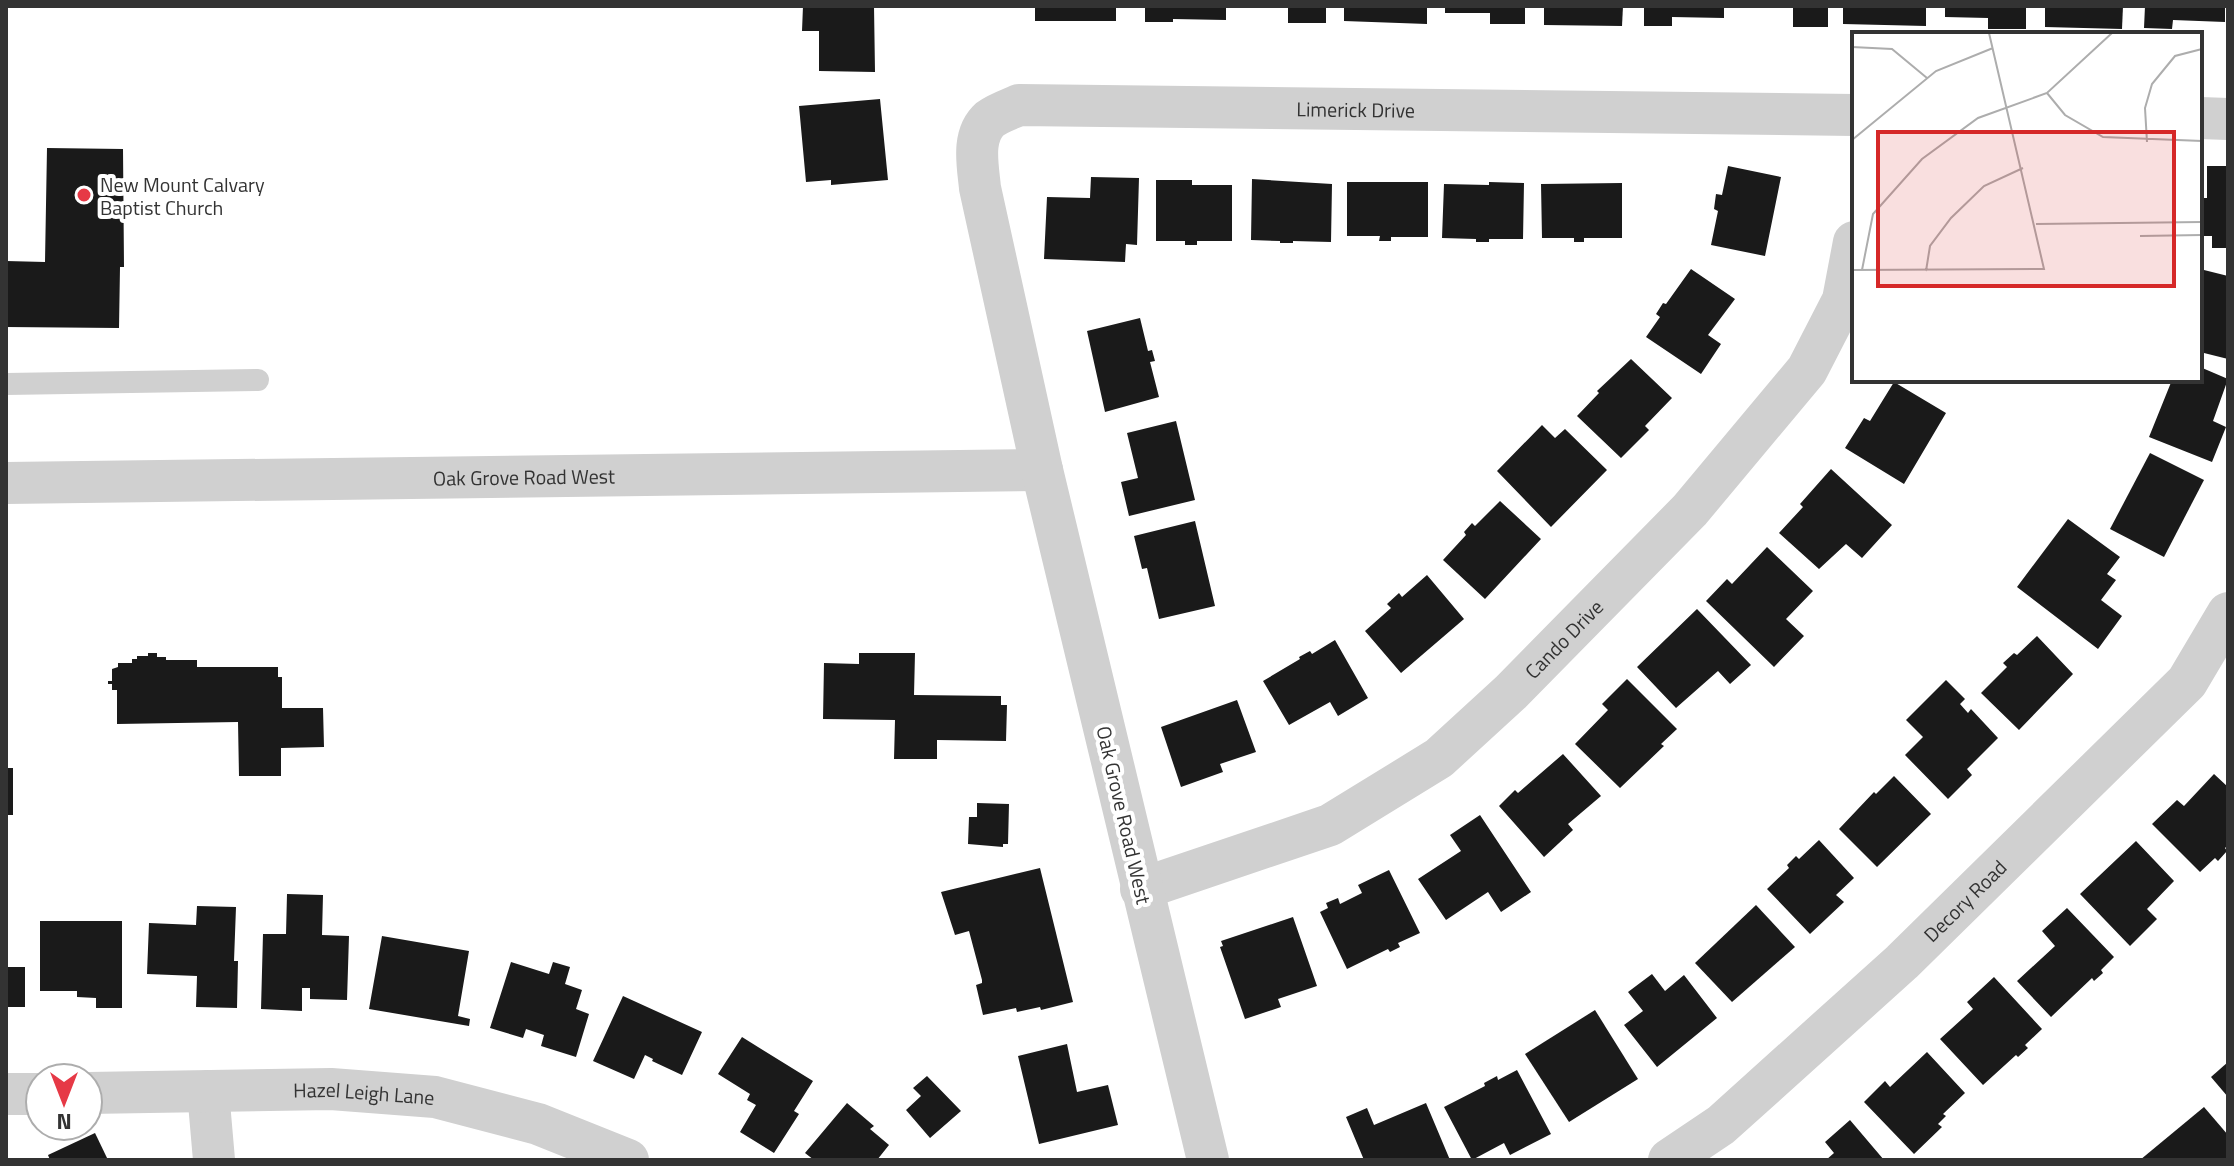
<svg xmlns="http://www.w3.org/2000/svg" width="2234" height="1166" font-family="'Titillium Web',sans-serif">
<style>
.building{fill:#1a1a1a}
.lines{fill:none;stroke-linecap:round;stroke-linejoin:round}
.service{stroke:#d0d0d0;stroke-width:22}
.minor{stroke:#d0d0d0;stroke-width:42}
.poi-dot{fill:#e63946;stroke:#fff;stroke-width:3}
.labels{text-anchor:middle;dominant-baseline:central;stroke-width:8;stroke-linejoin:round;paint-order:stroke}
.street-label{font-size:20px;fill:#333;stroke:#fff}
.poi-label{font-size:20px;fill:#333;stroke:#fff;text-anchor:start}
.inset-road{fill:none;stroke:#adadad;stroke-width:2}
.view{fill:#d62828;fill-opacity:0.15;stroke:#d62828;stroke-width:4}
.inset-edge{fill:none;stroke:#333;stroke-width:4}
</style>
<rect width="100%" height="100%" fill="#fff"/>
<g class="building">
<path d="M803,6H874L875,72L819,71V31H802Z"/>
<rect x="1035" y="6" width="81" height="15"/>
<path d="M1145,6H1226V20L1173,19V22H1145Z"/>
<rect x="1288" y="6" width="38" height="17"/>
<path d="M1344,6H1427V24L1344,21Z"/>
<path d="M1445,6H1525V24H1490V13H1445Z"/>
<path d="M1544,6H1623L1622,26L1544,25Z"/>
<path d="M1644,6H1724V18L1672,17V26H1644Z"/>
<rect x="1793" y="6" width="35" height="21"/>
<path d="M1843,6H1926V26L1843,24Z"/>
<path d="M1945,6H2026V29H1988V18L1945,17Z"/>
<path d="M2045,6H2123L2122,29L2045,27Z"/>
<path d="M2145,6H2225V22L2173,20L2172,29L2144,28Z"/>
<path d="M880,99L888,180L831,185V180L806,182L799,106Z"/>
<path d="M47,148L123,149L124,267H120L119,328L6,327V261L45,262Z"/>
<path d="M1728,166L1781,177L1765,256L1711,245L1718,211L1714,209L1716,194L1722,195Z"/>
<path d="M2207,166H2228V248H2212V236H2200V198H2207Z"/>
<path d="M1091,177L1139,178L1137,245L1126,244L1125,262L1044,259L1047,197L1090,198Z"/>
<path d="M1252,179L1332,184L1331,242L1293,241V243H1280V241L1251,240Z"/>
<path d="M1156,180H1192V185H1232V241H1197V245H1185V241H1156Z"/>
<path d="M1347,182H1428V237H1391V241H1379L1380,236H1347Z"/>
<path d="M1489,182L1524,183L1523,239H1489V242H1476V239L1442,238L1444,184L1489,185Z"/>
<path d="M1622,183V238H1584V242H1574V238H1542L1541,184Z"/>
<path d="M1691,269L1735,299L1708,335L1721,344L1701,374L1646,337L1660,317L1656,314L1663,303L1666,304Z"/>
<path d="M2200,269L2228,276V359L2200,352Z"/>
<path d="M1140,318L1148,351L1152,350L1155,361L1150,362L1159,397L1105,412L1087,331Z"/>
<path d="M1631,359L1672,398L1645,426L1649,430L1621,458L1577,416L1599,393L1597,391Z"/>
<path d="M2200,367L2228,379L2213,421L2226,427L2212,462L2149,437L2172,380H2200Z"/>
<path d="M1894,382L1946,413L1904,484L1845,448L1864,418L1870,421Z"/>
<path d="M1176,421L1195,500L1129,516L1121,482L1138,478L1127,433Z"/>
<path d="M1542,425L1555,438L1565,429L1607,470L1551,527L1497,471Z"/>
<path d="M2150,453L2204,480L2164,557L2110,529Z"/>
<path d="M1831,469L1892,525L1862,558L1846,544L1819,569L1779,533L1803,507L1800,504Z"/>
<path d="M1500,501L1541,539L1485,599L1443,560L1466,535L1464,532L1472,523L1475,526Z"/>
<path d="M2068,519L2120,557L2107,574L2116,580L2101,600L2122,616L2098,649L2017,587Z"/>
<path d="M1195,521L1215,606L1159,619L1147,568L1142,569L1134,536Z"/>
<path d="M1767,547L1813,591L1786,619L1804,636L1774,667L1706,601L1727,579L1732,584Z"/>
<path d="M1427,575L1464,619L1401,673L1365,631L1391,608L1387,604L1399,593L1402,597Z"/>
<path d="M1697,609L1751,665L1730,684L1718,671L1676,708L1637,667Z"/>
<path d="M2037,636L2073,674L2019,730L1981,693L2007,667L2003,663L2014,653L2017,655Z"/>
<path d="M1335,640L1368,698L1338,716L1330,702L1289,725L1263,681L1300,659L1299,657L1310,651L1312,654Z"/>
<path d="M148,653H157V657H166V660H197V667H278V677H282V708H323L324,747L281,748V776H239L238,722L117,724V690H112V684H108V681H112V669L118,667V663H132V659H137V656H148Z"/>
<path d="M859,653H915L914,695L1001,696V705H1007L1006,741L937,740V759H894L895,720L823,719L824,663L859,664Z"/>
<path d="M1627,679L1677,729L1661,744L1664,746L1620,788L1575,744L1608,710L1602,704Z"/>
<path d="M1946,680L1965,699L1960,704L1968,713L1971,709L1998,738L1967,769L1972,775L1948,799L1905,755L1923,737L1906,720Z"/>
<path d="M1237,700L1256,752L1220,764L1223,772L1181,787L1161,727Z"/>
<path d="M1563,754L1601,796L1568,824L1573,830L1544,857L1499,806L1515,790L1518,793Z"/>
<rect x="6" y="768" width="7" height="47"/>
<path d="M2214,774L2228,787V845L2225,848L2227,851L2218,861L2215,858L2200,872L2152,824L2177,800L2184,806Z"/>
<path d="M1894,776L1931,814L1877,867L1839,829L1874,792L1876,794Z"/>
<path d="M977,803L1009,804L1008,844H1003V847L968,844L969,817H977Z"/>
<path d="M1480,815L1531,892L1501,912L1488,892L1446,920L1418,879L1461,851L1450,835Z"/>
<path d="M1819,840L1854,878L1836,895L1844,902L1810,934L1767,889L1789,868L1787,865L1796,856L1799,859Z"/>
<path d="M2136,841L2174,881L2147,909L2157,919L2130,946L2080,894Z"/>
<path d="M1040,868L1073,1002L1041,1010L1040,1007L1017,1012L1016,1008L983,1015L976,985L982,983V980L969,931L955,935L941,892Z"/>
<path d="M1389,870L1420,933L1398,943L1400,947L1390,952L1388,949L1347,969L1320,912L1328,908L1326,903L1338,898L1340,904L1362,893L1358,885Z"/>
<path d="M287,894L323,895L322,935L349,936L347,1000L310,999V988H302V1011L261,1009L263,934H286Z"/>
<path d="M1756,905L1795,947L1732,1002L1695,963Z"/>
<path d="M197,906L236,907L234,961H238L237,1008L196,1007L197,976L147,974L149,923L196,925Z"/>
<path d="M2067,908L2114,957L2101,970L2103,973L2094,981L2092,978L2051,1017L2017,981L2055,946L2042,931Z"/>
<path d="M1293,917L1317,986L1278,999L1281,1007L1245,1019L1220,947L1223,946L1221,941Z"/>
<path d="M40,921H122V1008H96V998L77,997V991H40Z"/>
<path d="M382,936L469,951L458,1016L470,1019L469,1026L369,1009Z"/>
<path d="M511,962L549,974L553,962L570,967L565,984L582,990L576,1009L589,1014L576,1057L541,1046L544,1035L526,1029L523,1038L490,1028Z"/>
<rect x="6" y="967" width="19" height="40"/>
<path d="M1652,974L1665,991L1684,975L1717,1018L1657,1067L1624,1025L1643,1011L1628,992Z"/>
<path d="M1994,977L2042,1029L2025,1045L2028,1048L2018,1057L2016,1055L1983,1085L1940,1039L1973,1009L1967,1002Z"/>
<path d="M623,996L702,1032L682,1075L652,1061L653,1059L645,1055L634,1079L593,1061Z"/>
<path d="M1595,1010L1638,1079L1569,1122L1525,1054Z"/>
<path d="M742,1037L813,1081L794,1111L799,1114L774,1153L740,1132L756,1105L747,1100L750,1094L718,1074Z"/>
<path d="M1067,1044L1077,1092L1108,1085L1118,1125L1039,1144L1018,1056Z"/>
<path d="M1927,1052L1965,1093L1943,1114L1946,1116L1938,1124L1942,1127L1914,1154L1864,1102L1885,1081L1890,1087Z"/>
<path d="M2228,1062V1097L2211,1077Z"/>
<path d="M1517,1070L1551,1134L1510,1155L1504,1143L1472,1160L1444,1107L1485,1086L1484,1083L1497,1076L1498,1080Z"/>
<path d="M927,1076L961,1111L930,1138L906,1110L921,1096L913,1088Z"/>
<path d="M847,1103L874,1126L870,1129L889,1145L877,1160H814L805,1153Z"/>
<path d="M1426,1103L1450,1160H1364L1346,1117L1367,1108L1374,1125Z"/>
<path d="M2204,1107L2228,1135V1160H2140Z"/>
<path d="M1850,1120L1884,1160H1826L1834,1153L1825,1142Z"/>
<path d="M95,1133L108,1160H50L48,1155Z"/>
</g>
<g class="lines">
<path class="service" d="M6,384L258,380"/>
<g class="minor">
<path d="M2200,118L2228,119"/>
<path id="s1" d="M6,483L1042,470"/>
<path id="s2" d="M1141,889L1330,825L1439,758L1511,692L1690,510L1807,370L1843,300L1854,242"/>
<path d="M208,1091L214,1160"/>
<path id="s3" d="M88,1093L331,1089L435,1097L538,1124L628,1160"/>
<path d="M6,1094H40"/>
<path id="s4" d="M1208,1160L1042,470L980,188C978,166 971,136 990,119C998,113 1010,109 1019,105L1854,115"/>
<path id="s5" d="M1669,1160L1721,1125L1902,962L2187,682L2228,613"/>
</g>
</g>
<circle class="poi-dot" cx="84" cy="195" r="8"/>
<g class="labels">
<g class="street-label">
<text stroke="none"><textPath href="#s4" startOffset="1440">Limerick Drive</textPath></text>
<text stroke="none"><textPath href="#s1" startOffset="518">Oak Grove Road West</textPath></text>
<text stroke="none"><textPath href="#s2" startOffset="500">Cando Drive</textPath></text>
<text transform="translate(1124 815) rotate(77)">Oak Grove Road West</text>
<text stroke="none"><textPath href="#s5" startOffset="394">Decory Road</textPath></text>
<text stroke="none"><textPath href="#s3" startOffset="276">Hazel Leigh Lane</textPath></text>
</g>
<g class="poi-label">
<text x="100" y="184">New Mount Calvary<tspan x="100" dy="23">Baptist Church</tspan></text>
</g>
</g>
<g transform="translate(1852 32)">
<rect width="350" height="350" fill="#fff"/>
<path class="inset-road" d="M0,15L40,17L75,46M195,61L213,83L251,105L350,109M0,108L84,39L141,16M295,110L293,76L300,52L323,24L350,17M184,192L350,190M288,204L350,203M0,238L192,237L137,1M10,238L21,182L70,127L126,86L195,61L260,1M74,239L78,214L99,186L132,154L171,136"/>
<path class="view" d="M26,100H322V254H26Z"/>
<rect width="350" height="350" class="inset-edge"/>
</g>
<rect width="2234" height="1166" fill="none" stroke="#333333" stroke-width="16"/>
<g transform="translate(64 1102) rotate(180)"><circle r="38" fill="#ffffff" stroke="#adadad" stroke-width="2"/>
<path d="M0-6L14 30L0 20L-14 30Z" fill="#e63946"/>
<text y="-12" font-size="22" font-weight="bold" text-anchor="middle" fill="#333333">N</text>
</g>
</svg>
